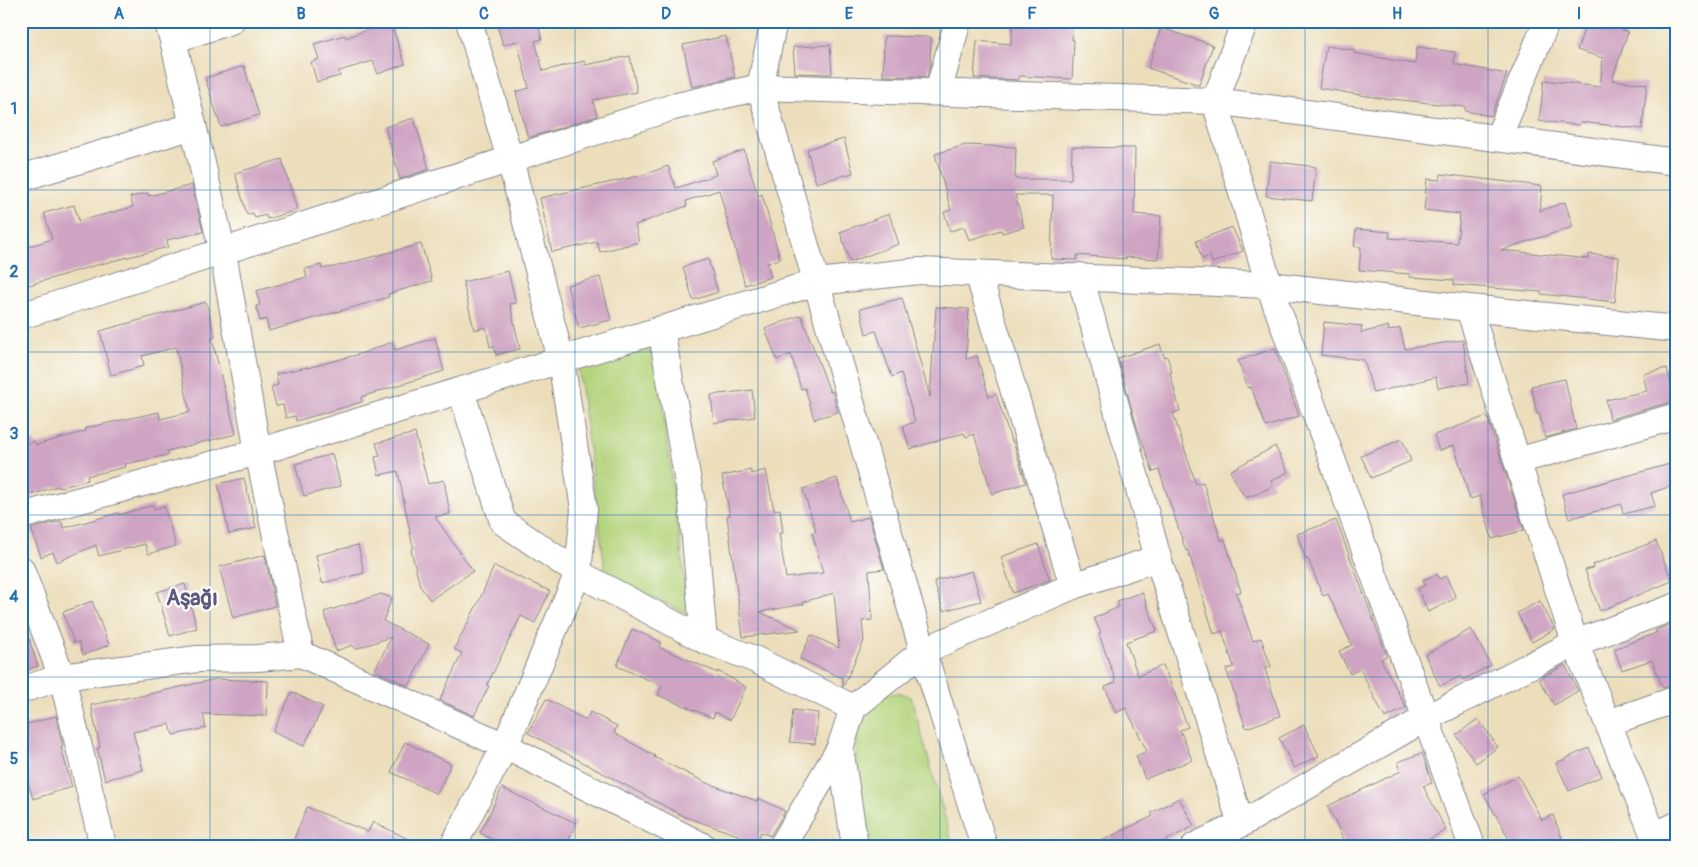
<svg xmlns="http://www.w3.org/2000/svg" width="1698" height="867" font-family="Pangolin,sans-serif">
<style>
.green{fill:#b3d37b;stroke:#67816c}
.building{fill:#cfa4c3}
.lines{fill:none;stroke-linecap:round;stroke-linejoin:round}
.minor-casing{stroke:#84868c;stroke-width:28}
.minor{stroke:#fff;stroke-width:26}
.grid{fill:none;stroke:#1f6fb2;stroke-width:1;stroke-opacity:0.55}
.labels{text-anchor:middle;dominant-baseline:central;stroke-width:4.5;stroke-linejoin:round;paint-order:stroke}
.district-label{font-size:22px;font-weight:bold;fill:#5a5881;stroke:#fdfcf7}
.neatline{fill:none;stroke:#1f6fb2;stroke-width:2}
.grid-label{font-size:16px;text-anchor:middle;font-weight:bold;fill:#1f6fb2}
</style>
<rect width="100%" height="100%" fill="#fdfcf7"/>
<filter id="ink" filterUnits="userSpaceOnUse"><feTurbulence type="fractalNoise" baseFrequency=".02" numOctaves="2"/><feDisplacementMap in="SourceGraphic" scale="10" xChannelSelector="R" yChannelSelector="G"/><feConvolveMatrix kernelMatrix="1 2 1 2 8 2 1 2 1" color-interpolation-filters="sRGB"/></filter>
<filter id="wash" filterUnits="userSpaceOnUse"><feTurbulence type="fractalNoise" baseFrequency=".0096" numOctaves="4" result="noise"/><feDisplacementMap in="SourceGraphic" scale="20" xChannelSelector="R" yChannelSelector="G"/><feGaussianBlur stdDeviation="1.12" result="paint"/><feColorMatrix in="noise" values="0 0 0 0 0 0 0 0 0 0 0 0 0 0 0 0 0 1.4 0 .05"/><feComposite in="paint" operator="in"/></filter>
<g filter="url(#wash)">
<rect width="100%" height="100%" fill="#ecdebb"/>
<g class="green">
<path d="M642,348L656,355L689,614L606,577L578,366Z"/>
<path d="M899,693L911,697L953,846H870L855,751L859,731L871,707L884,694Z"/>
</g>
<g id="blocks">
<g class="building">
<path d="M390,21L405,64L378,74L373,61L339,71L340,76L317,82L311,62L319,59L314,44L345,35L346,38Z"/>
<path d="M496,21H537L542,39L535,41L543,71L584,61L585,65L630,56L637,92L593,100L597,116L528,138L516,92L529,88L517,41L503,45Z"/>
<path d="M1013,21H1073L1072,40H1074L1072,79L1019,76L1018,80L974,78L977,41L1011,44Z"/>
<path d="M1587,21H1597L1628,32L1612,80L1647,84L1642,129L1580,122L1579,125L1539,121L1544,80L1600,87L1603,58L1577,50Z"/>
<path d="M1161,28L1213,45L1199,85L1148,68Z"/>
<path d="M726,36L735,77L692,87L683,45Z"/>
<path d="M884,36L931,37L930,65L927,77L883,76Z"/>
<path d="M830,45L832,74L795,73L793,47Z"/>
<path d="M1326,46L1354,50V53L1415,64L1417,47L1455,52L1454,64L1507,74L1491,116L1465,111L1466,107L1392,99L1391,100L1319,88Z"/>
<path d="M244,66L259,115L221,127L205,78Z"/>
<path d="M414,118L429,169L400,179L385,127Z"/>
<path d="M844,139L853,173L816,183L807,149Z"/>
<path d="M965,145L1016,147L1015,179H1071L1072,147L1135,148L1134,214L1161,216L1158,259L1126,257V259L1077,255V260L1051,259L1053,195H1015L1024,227L1002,233L1001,230L969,240L964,227L950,231L944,212L951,210L935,154Z"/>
<path d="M744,150L758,196L762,194L780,259L767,263L771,277L745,285L719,190L686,201L687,206L635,225L639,242L600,252L597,242L552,252L540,198L643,175L668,166L676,188L716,175L712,161Z"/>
<path d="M282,159L297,210L267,219L266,215L255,218L253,213L247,215L235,173Z"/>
<path d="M1270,161L1316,167L1312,201L1266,196Z"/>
<path d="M1441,174L1542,186L1540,211L1565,202L1573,227L1501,250L1589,259V254L1619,257L1615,302L1541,294V292L1454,285V280L1410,277V274L1359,270L1361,247L1354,246L1356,229L1390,232L1389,238L1457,243L1460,214L1424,210L1427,179L1440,180Z"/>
<path d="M192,185L203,232L167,240L168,247L93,266L26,286L21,269V249L52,239L44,213L74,205L79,221L133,207L130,197L148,193L149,196Z"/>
<path d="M889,214L899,244L850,262L840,232Z"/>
<path d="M1232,227L1243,251L1212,263L1210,256L1202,259L1196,241Z"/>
<path d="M421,244L432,281L388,294L389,297L269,331L266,319L260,321L256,306L260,305L256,291L307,277L305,269L321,265L322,269L330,267V268Z"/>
<path d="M708,259L718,292L693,300L683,267Z"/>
<path d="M508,271L516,303L510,304L520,349L496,355L494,346L490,347L486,327L474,330L463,282Z"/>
<path d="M600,277L611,320L579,328L567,285Z"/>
<path d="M902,298L930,397L936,307L969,309L966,359L977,356L989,397L996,394L1011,441H1013L1026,483L992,494L974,434L966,437L964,433L910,449L903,426L915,422L901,373L892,377L876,331L866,334L860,309Z"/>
<path d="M206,302L215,337L212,338L227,402H228L236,434L167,451L168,455L125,464L126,467L87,476L88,480L59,488L58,486L21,498V445L34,441L36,445L86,431L85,428L159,412L160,419L190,412L176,347L142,356L144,366L111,375L100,331Z"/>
<path d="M801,315L830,392L832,391L838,412L814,419L805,388L801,389L791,354L777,360L765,329Z"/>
<path d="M1324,322L1362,326L1361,333L1388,326L1389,331L1400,328L1405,349L1463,340L1469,383L1438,388L1436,377L1373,393L1364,360L1321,355Z"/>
<path d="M435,338L444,371L361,397L362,402L296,421L295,416L286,418L283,405L276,406L271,387L278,385L276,374L307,367V368L360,354L392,342L395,350Z"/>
<path d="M1160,344L1164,357L1167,356L1172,372L1170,373L1180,411L1173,413L1196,484L1203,482L1221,540H1225L1241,592L1236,593L1253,641L1261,638L1271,667L1265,669L1280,716L1246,728L1226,669L1234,667L1222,631L1214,634L1188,550L1186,551L1159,470L1153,472L1136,424L1118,358Z"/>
<path d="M1275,348L1299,416L1266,427L1251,387L1248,388L1238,361Z"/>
<path d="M1667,368L1675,401L1610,419L1606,400L1647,391L1643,374Z"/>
<path d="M1565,379L1576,429L1545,438L1539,413L1537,414L1531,386Z"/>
<path d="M752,390L755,417L714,423L711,395Z"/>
<path d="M1487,416L1524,530L1492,539L1480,496L1470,499L1454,445L1439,451L1434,435Z"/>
<path d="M415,433L428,484L444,480L450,514L435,517L473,571L430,600L420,586L411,550L414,547L412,543L398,471L379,475L375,457L380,456L376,443Z"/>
<path d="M1402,439L1411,461L1371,478L1361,456Z"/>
<path d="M1275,446L1288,472L1271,481L1273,486L1259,493L1245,498L1230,471Z"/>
<path d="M332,454L341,486L304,496L295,464Z"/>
<path d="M1677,462V484L1651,493L1655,506L1623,514L1621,504L1569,519L1562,494Z"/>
<path d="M751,470V474L766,470L774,510L780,509L783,533H779L786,578L823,573L812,532L816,531L803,489L837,478L850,522L869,517L884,569L869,571L872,620L862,621L864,641L843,687L842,678L800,659L811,635L839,648L834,593L803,602L804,604L760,612L800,630L743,637L727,516L730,515L722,476Z"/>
<path d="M244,478L256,528L229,534L218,484Z"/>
<path d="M153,505L154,509L164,506L176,546L148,554L145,544L99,556L96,545L57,562L53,552L41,557L31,529L61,521L64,528L118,513L119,515Z"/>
<path d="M1336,520L1387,656L1381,659L1406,708L1385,718L1360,669L1350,674L1339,651L1352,645L1328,594L1323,596L1308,559L1306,560L1297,534Z"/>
<path d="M1656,541L1672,581L1600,611L1585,570L1593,568L1592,565Z"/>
<path d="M1038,544L1050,580L1013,593L1001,557Z"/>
<path d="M358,545L364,573L322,583L316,555Z"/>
<path d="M265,555L275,606L233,618L219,567Z"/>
<path d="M494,566L550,591L535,623L521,616L487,685L489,686L474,716L440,700L462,653L454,649L480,599Z"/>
<path d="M972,571L981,601L943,611L934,581Z"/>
<path d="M1437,574L1439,579L1446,576L1456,598L1428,612L1418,589L1425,585L1423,580Z"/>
<path d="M185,584L197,628L170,636L157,592Z"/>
<path d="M1142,592L1157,631L1126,642L1138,676L1163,665L1188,727L1180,730L1192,760L1145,779L1136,756L1147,751L1126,708L1116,713L1105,687L1116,682L1099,634L1101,633L1094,618L1119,607L1117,601Z"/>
<path d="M381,594L392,598L383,621L429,644L409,686L375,670L391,637L355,649L353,645L336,651L324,612Z"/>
<path d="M92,601L109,645L83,655L79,642L74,643L63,612Z"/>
<path d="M1540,601L1555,629L1532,642L1517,613Z"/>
<path d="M1677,622V684L1663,688L1652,660L1622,670L1614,649L1656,633V630Z"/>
<path d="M24,624L38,666L21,672V625Z"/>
<path d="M632,629L661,642L659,647L718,673V671L746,687L730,720L715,712L713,718L658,695L662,686L617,666Z"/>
<path d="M1471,629L1491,665L1463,680L1461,676L1440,686L1425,655Z"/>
<path d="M1565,665L1578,691L1554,705L1539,679Z"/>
<path d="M216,679L268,681L267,716L203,714L206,728L173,735L170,724L133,732L143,770L105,780L97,748H100L91,705L136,696V697Z"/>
<path d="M292,692L323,707L304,746L273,732Z"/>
<path d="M546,699L586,720L590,712L617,726L614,733L655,756L654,757L707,783L757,801L758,798L785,811L781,818L770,836L761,832L754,846H737L741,836L685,817L528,733Z"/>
<path d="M793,710L818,713L815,744L790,742Z"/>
<path d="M56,716L63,747H61L72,787L33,799L24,769L29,768L21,739V726Z"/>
<path d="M1478,719L1498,747L1476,763L1456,735Z"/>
<path d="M1304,725L1319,756L1294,768L1279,738Z"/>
<path d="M405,742L451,764L437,794L391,772Z"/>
<path d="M1589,748L1602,776L1569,791L1556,763Z"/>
<path d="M1422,753L1432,783L1423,786L1446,830L1417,846H1346L1328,806L1401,771L1398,762Z"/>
<path d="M1518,776L1542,820L1553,815L1565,846H1512L1500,821H1499L1484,794Z"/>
<path d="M502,788L576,823L566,846H505L480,833Z"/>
<path d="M1179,798L1194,826L1155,846H1091L1153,816L1151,813Z"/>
<path d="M307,807L368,832L373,822L423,846H291Z"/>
</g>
</g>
</g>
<g filter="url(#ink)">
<use href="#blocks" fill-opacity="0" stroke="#84868c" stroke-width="1"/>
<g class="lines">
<defs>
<g id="minor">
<path d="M167,21L173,40L223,253L258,452L301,654"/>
<path d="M774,21L760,87L923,651L984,846"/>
<path d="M1245,21L1215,101L1269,285L1472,846"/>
<path d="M173,40L231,21"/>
<path d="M938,92L958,21"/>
<path d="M1498,138L1547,21"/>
<path d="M21,178L193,126"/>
<path d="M978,273L1073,586"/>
<path d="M1080,276L1158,558L1241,824"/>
<path d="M1469,308L1575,643L1654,836L1653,846"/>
<path d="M21,316L673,107L760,87L1215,101L1677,162"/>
<path d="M661,329L692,504L704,640"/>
<path d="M461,391L503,522L578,573L704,640L754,659L853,708"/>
<path d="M1517,461L1677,416"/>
<path d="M21,516L258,452L817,282L919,271L1269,285L1469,308L1677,329"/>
<path d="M21,569L62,677L103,846"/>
<path d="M21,690L62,677L197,659L258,658L301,654L505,746L703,846"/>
<path d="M1608,723L1677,699"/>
<path d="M840,748L855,846"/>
<path d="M1654,836L1677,825"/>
<path d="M453,846L505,746L578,573L584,509L561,360L510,159L469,21"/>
<path d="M782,846L840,748L853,708L923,651L1073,586L1158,558"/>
<path d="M1195,846L1241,824L1426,718L1575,643L1677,606"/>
</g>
</defs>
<use href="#minor" class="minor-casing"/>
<use href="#minor" class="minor"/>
</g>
</g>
<path class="grid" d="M210,21V846M393,21V846M575,21V846M758,21V846M940,21V846M1123,21V846M1305,21V846M1488,21V846M21,190H1677M21,352H1677M21,515H1677M21,677H1677"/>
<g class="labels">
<g class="district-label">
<text x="192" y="598">Aşağı</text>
</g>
</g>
<rect width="1698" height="867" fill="none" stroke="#fdfcf7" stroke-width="55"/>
<rect x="28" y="28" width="1642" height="812" class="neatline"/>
<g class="grid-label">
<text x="119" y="19">A</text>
<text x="301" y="19">B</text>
<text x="484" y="19">C</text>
<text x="666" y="19">D</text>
<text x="849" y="19">E</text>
<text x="1032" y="19">F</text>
<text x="1214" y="19">G</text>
<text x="1397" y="19">H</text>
<text x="1579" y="19">I</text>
<text x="14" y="114">1</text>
<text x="14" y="277">2</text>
<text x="14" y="439">3</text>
<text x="14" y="602">4</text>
<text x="14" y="764">5</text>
</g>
</svg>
